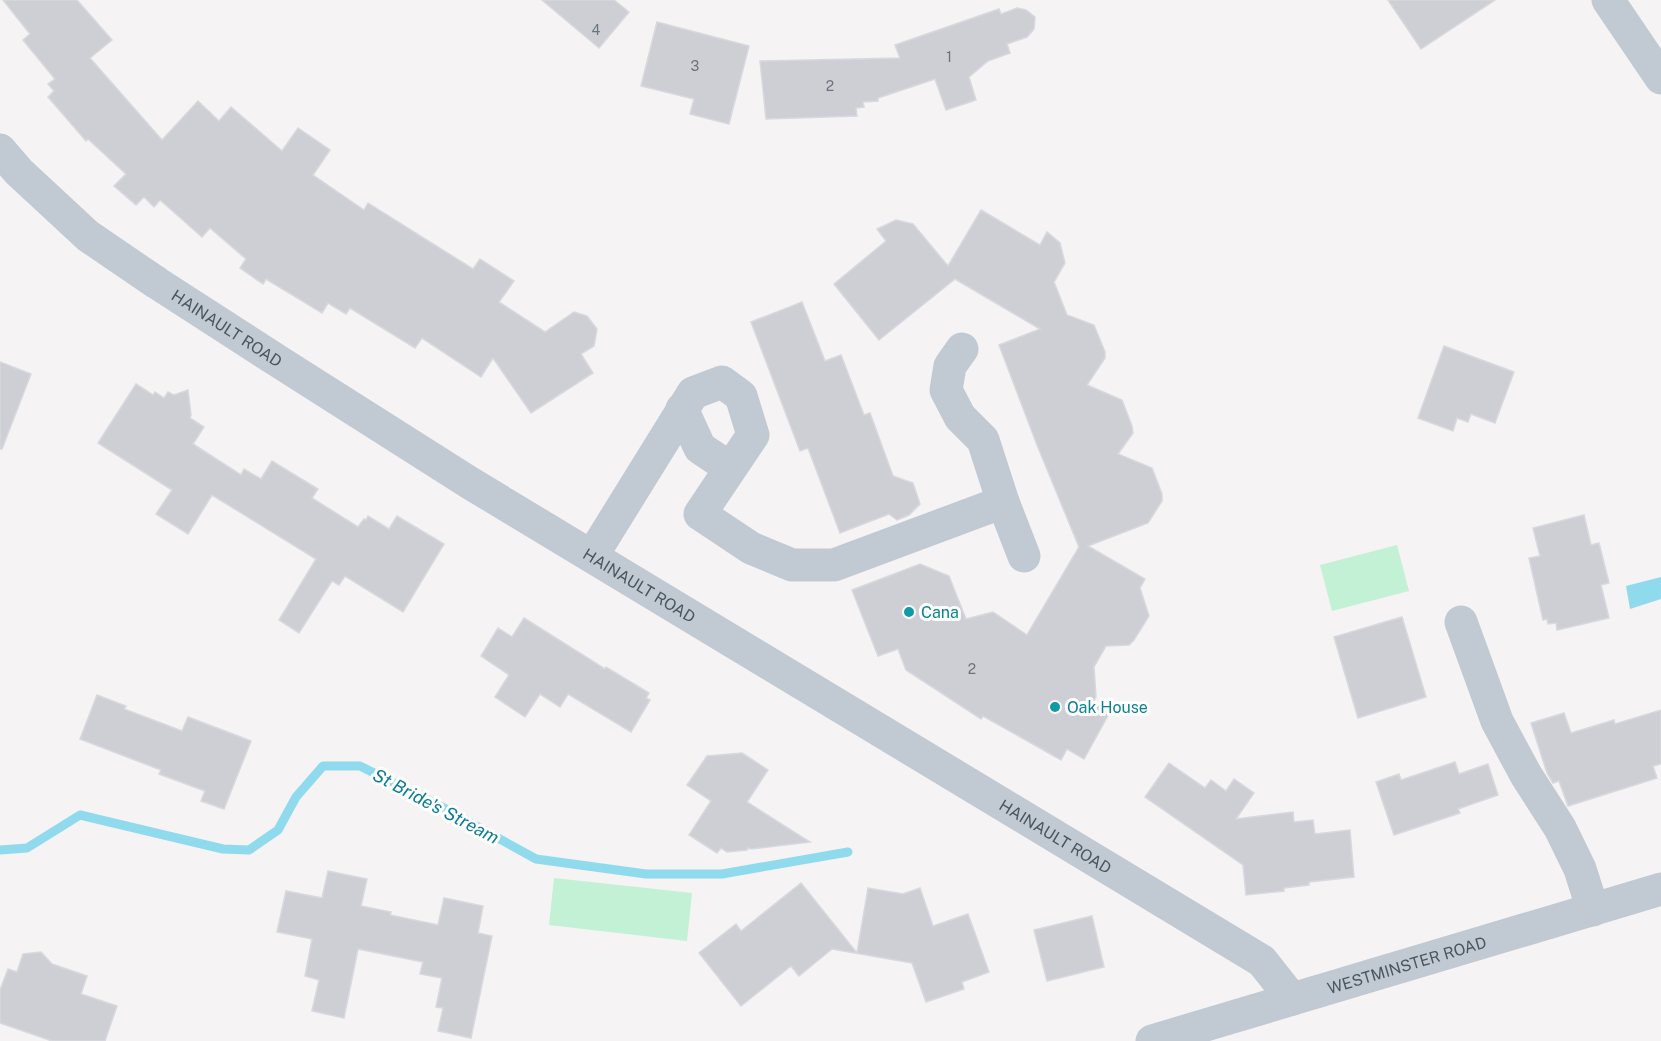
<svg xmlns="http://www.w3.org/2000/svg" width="1661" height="1041" font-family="'Public Sans',sans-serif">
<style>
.green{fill:#c3f1d5}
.water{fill:#90daee}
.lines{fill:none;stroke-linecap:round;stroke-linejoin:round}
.stream{stroke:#90daee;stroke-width:9}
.building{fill:#cdcfd5;stroke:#d7d9de;stroke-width:1.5}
.minor{stroke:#c1cad2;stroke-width:33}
.culture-dot{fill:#0f9aa8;stroke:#fff;stroke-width:2}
.labels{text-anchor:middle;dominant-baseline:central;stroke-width:6;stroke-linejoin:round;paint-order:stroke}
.number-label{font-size:14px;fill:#6b747e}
.street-label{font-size:16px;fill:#4a5661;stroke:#fff}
.culture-label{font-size:16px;fill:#0d838f;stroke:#fff;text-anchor:start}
.water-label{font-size:18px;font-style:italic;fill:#0c7c9b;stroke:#fff}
</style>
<rect width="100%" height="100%" fill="#f5f3f3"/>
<g class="green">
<path d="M1397,545L1409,591L1332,611L1320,565Z"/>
<path d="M554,878L692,893L687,941L549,925Z"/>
</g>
<path class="water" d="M1661,577V599L1630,609L1626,586Z"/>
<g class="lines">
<path class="stream" d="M0,850L27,848L80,815L223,849L249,850L278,830L296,797L323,766H360L440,806L536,859L646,874H722L848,852"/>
</g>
<g class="building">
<path d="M3,0H77L112,40L90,58L162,140L198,101L219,121L231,107L282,151L298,128L330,150L313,175L364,210L368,203L473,269L480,259L514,281L499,302L545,332L574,312L587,316L597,329L594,346L581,354L593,373L531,413L493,358L481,377L422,338L415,348L350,308L346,314L328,303L322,313L266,279L263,284L240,268L246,259L210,228L202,237L160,200L154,207L144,197L136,205L114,186L126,174L88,139L86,141L48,97L54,91L48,84L55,79L23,40L30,34Z"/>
<path d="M542,0H614L629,12L599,48Z"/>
<path d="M1388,0H1495L1421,49Z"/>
<path d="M1017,8L1026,10L1035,17L1034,29L1027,37L1007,44L1010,53L988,61L969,77L976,100L946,110L935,79L878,98V101L863,102L864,107L856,108L857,116L766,119L760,61L900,58L895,45L999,9L1001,14Z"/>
<path d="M657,22L749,46L729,124L690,114L694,99L641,86Z"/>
<path d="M981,210L1040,245L1047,232L1060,243L1065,263L1054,282L1067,315L1094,325L1105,352V358L1087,385L1122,400L1132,426L1133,433L1118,454L1152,468L1162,494V501L1148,523L1088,546L1145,579L1140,588L1149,616L1134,640L1129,645L1106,646L1094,667L1096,697L1093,702L1110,712L1084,759L1067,749L1061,760L983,716L981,719L906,670L898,649L878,656L852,590L920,564L949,576L966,619L993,612L1027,635L1079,547L1037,445L999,345L1040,329L955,279L879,340L834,284L886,241L877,229L896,220L913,224L948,266Z"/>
<path d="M802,302L825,361L841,355L864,415L870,413L893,476L913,483L920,504L909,515L897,520L889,514L840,533L808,448L800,451L751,322Z"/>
<path d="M1444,346L1514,372L1495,423L1471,414L1468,422L1457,418L1453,431L1418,418Z"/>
<path d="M0,362L31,374L2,449H0Z"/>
<path d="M136,384L153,395L155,392L164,398L168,392L174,395L188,390L191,415L190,418L204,427L193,444L241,475L244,469L261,479L272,461L318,489L312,498L358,527L364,519L366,520L368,516L389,529L397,516L444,544L403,612L345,576L339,585L332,581L299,633L279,620L316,559L212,495L188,534L156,514L172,490L98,443Z"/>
<path d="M1584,515L1591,545L1599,543L1609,583L1601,585L1609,618L1557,630L1556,623L1548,624L1547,619L1543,620L1529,558L1540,556L1533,528Z"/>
<path d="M1402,617L1426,697L1358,718L1334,637Z"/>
<path d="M524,618L605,669L606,667L649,693L646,698L650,700L631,732L568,694L560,707L540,694L525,717L495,697L509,675L481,656L498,628L512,637Z"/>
<path d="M97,695L126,706L124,709L182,731L188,717L251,741L224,809L201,801L205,791L159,774L161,770L80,739Z"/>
<path d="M1661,710V764L1653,766L1657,778L1568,806L1559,781L1553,783L1547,773L1531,723L1564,713L1571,733L1614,720L1615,724Z"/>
<path d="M742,753L768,770L747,802L810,842L751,849L748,848L747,850L727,852L721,848L717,853L689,835L711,801L687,785L707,756Z"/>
<path d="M1455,762L1459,774L1488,764L1498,795L1458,809L1460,813L1394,835L1376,782L1399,774L1401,780Z"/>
<path d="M1169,763L1205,788L1211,780L1226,791L1234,779L1254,793L1236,819L1293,812L1294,822L1313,820L1315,834L1350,830L1354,877L1309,882V885L1284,888V891L1246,895L1243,865L1145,797Z"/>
<path d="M328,871L367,879L361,906L391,912L390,915L438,925L444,898L483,906L478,933L492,936L471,1038L438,1031L443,1008L436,1007L442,978L420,974L423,962L358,949L344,1018L312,1011L319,980L305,976L312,939L277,932L286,891L322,898Z"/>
<path d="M801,883L857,953L868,888L903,894L920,888L933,926L968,914L989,972L962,982L964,989L926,1002L912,963L832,949L799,976L791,966L741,1006L699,953L736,924L741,931Z"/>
<path d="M1092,916L1104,967L1047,981L1034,930Z"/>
<path d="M41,952L52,964L87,976L81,994L117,1006L105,1041H52L0,1023V990L8,969L17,972L23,954Z"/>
</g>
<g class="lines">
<g class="minor">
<path d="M1608,0L1661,78"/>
<path id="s1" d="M0,150L19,172L88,236L157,283L281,363L470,483L1262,961L1292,999"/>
<path d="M962,349L950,366L946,390L960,417L983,440L1003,502L1024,556"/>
<path d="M682,409L700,448L730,468"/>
<path d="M592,556L693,393L722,382L741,396L753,435L700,514L751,548L792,565H834L1003,502"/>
<path d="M1461,622L1497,721L1526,775L1560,828L1580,869L1593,910"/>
<path id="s2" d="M1152,1041L1661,889"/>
</g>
</g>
<g class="culture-dot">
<circle cx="909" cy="612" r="6"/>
<circle cx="1055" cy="707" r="6"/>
</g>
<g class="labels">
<g class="number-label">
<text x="596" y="30">4</text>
<text x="949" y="57">1</text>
<text x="695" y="66">3</text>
<text x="830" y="86">2</text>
<text x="972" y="669">2</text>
</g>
<g class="street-label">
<text stroke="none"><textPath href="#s1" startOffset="290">HAINAULT ROAD</textPath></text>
<text stroke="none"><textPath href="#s1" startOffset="776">HAINAULT ROAD</textPath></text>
<text stroke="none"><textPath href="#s1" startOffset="1262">HAINAULT ROAD</textPath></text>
<text stroke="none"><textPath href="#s2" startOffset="266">WESTMINSTER ROAD</textPath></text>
</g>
<g class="culture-label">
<text x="921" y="612">Cana</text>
<text x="1067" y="707">Oak House</text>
</g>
<g class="water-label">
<text transform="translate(436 806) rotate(28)">St Bride's Stream</text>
</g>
</g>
</svg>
